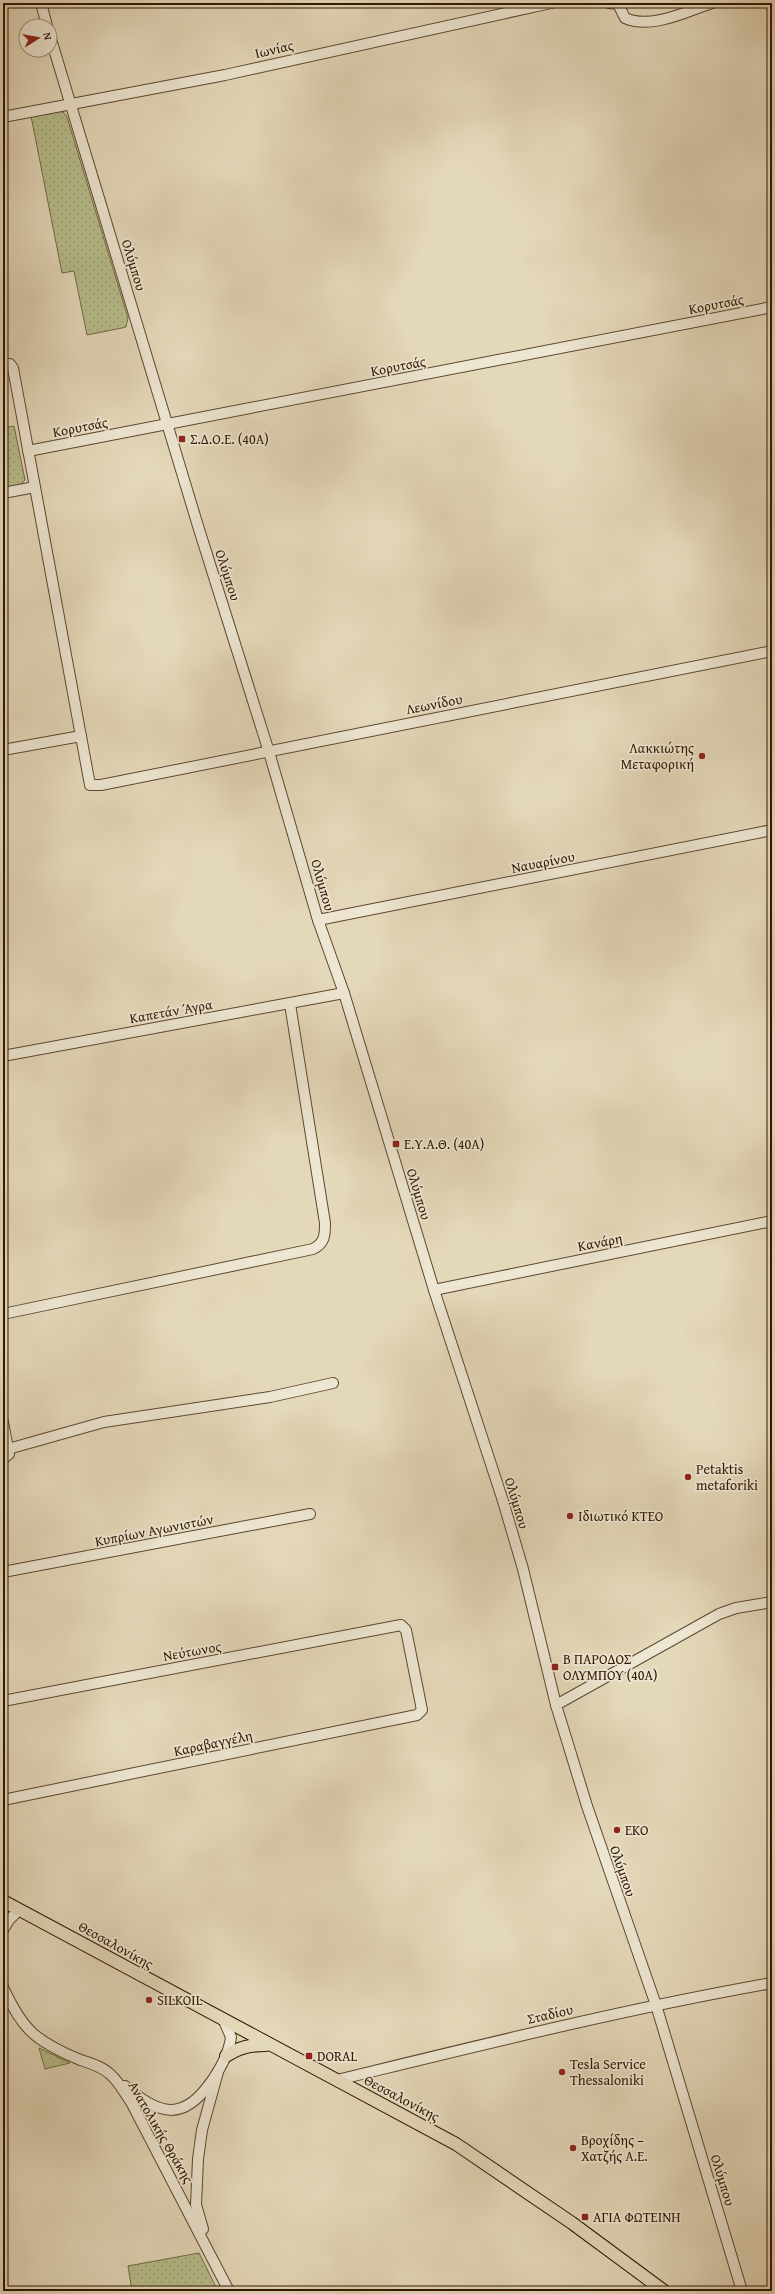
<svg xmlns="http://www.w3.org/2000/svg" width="775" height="2294" font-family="'Gentium Book Plus',serif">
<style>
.grass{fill:url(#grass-dots);stroke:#746a46}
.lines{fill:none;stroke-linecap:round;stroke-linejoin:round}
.minor-casing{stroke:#5d472e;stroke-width:12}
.major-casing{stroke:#301700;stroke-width:14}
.minor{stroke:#ede6d2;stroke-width:10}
.major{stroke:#e4d8ba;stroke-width:12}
.poi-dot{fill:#8f2418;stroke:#ede6d2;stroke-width:1.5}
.labels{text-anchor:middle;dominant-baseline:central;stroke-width:3.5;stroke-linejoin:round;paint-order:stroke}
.street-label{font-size:14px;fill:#301700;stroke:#ede6d2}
.poi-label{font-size:14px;fill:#301700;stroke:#ede6d2;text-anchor:start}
</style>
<defs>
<pattern id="grass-dots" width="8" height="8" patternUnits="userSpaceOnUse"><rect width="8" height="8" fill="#b7be8d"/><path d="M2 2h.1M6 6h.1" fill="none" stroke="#9ea378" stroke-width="1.8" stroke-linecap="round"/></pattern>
</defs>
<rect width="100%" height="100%" fill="#e4d8ba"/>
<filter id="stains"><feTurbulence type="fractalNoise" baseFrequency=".005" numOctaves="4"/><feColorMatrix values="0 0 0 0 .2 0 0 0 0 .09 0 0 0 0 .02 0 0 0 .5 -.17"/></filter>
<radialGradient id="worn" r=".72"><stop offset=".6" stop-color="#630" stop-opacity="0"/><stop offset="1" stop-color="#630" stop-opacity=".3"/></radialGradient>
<g class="grass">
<path d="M55,110L63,112L67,117L128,318L126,327L122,328L87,335L74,271L62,273L31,116Z"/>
<path d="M14,426L25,480L18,487L3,490V428Z"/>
<path d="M39,2048L70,2063L45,2069Z"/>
<path d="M199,2253L218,2291H132L128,2266Z"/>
</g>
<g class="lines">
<defs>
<g id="minor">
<path d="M41,3L47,26"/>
<path d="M609,3L618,4L625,18C651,30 687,11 712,3"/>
<path d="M50,36L198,526L269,752L318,920L344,993L434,1290L503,1501L523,1569L556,1705L587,1806L656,2005L742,2291"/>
<path d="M3,117L225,75L551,3"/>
<path d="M3,364H10L13,368L90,785H101L772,651"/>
<path d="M28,451L772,307"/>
<path d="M3,493L35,487"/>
<path d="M3,750L81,736"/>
<path d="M318,920L772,830"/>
<path d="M3,1056L344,993"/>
<path d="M434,1290L772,1221"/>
<path d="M3,1314L313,1249C325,1243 325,1235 325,1223L290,1004"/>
<path d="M3,1422L9,1454L3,1459"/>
<path d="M8,1449L104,1422L270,1397L333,1383"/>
<path d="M3,1572L310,1514"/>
<path d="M3,1701L401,1625L406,1630L422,1710L417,1715L3,1800"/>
<path d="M556,1705L719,1614L736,1608L772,1602"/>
<path d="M3,1930L9,1920L19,1910"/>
<path d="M3,1987C22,2029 35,2041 78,2059C89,2063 102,2066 111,2075C119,2082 125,2094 131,2102L229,2291"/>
<path d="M337,2080C481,2045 625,2009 772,1983"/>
<path d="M125,2086C159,2115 183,2122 211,2082C221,2068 229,2053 231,2037L224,2021"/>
<path d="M203,2229L196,2205L198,2159L202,2130L218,2072"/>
</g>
<g id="major">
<path d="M3,1901L456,2144L572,2223L664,2291"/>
<path d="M226,2056C240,2047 250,2045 266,2045"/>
</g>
</defs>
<use href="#minor" class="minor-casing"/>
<use href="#major" class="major-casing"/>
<use href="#minor" class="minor"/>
<use href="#major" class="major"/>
</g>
<g class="poi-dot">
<rect x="178" y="435" width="8" height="8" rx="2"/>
<circle cx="702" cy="756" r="4"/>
<rect x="392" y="1140" width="8" height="8" rx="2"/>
<circle cx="688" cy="1477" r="4"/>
<circle cx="570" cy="1516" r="4"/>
<rect x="551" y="1663" width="8" height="8" rx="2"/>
<circle cx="617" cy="1830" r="4"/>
<circle cx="149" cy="2000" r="4"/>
<rect x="305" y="2052" width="8" height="8" rx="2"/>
<circle cx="562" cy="2072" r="4"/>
<circle cx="573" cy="2148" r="4"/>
<rect x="581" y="2213" width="8" height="8" rx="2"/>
</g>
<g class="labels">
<g class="street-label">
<text transform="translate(274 49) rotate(-13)">Ιωνίας</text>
<text transform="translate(134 265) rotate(73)">Ολύμπου</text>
<text transform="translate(716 304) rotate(-11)">Κορυτσάς</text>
<text transform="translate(398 366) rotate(-11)">Κορυτσάς</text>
<text transform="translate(80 427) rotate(-11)">Κορυτσάς</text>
<text transform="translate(228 575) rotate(72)">Ολύμπου</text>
<text transform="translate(434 704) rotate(-11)">Λεωνίδου</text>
<text transform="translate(543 862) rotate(-11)">Ναυαρίνου</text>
<text transform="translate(323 885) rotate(74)">Ολύμπου</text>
<text transform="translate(171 1011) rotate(-10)">Καπετάν Άγρα</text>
<text transform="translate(419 1194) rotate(73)">Ολύμπου</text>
<text transform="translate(600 1242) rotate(-11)">Κανάρη</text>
<text transform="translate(517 1503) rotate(73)">Ολύμπου</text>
<text transform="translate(154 1530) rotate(-11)">Κυπρίων Αγωνιστών</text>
<text transform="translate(192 1651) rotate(-10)">Νεύτωνος</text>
<text transform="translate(213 1743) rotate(-12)">Καραβαγγέλη</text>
<text transform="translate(623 1871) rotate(71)">Ολύμπου</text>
<text transform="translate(116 1945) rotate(29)">Θεσσαλονίκης</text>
<text transform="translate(550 2014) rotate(-13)">Σταδίου</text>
<text transform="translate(402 2098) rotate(28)">Θεσσαλονίκης</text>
<text transform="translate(161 2132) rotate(60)">Ανατολικής Θράκης</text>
<text transform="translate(723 2180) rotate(73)">Ολύμπου</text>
</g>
<g class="poi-label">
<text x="190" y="439">Σ.Δ.Ο.Ε. (40Α)</text>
<text x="694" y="748" text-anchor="end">Λακκιώτης<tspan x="694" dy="16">Μεταφορική</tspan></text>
<text x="404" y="1144">Ε.Υ.Α.Θ. (40Α)</text>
<text x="696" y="1469">Petaktis<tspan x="696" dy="16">metaforiki</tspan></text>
<text x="578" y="1516">Ιδιωτικό ΚΤΕΟ</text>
<text x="563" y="1659">Β ΠΑΡΟΔΟΣ<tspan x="563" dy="16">ΟΛΥΜΠΟΥ (40Α)</tspan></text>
<text x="625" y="1830">EKO</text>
<text x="157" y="2000">SILKOIL</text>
<text x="317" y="2056">DORAL</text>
<text x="570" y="2064">Tesla Service<tspan x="570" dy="16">Thessaloniki</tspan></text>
<text x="581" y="2140">Βροχίδης –<tspan x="581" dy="16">Χατζής Α.Ε.</tspan></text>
<text x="593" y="2217">ΑΓΙΑ ΦΩΤΕΙΝΗ</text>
</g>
</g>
<rect width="775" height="2294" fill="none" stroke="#e4d8ba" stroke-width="16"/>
<rect x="4" y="4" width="767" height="2286" fill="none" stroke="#301700" stroke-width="2"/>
<rect x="8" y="8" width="759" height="2278" fill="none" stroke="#301700"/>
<g transform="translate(38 38) rotate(79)"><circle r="19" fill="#ede6d2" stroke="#a1937e"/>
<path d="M0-3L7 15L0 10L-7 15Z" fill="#8f2418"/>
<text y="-6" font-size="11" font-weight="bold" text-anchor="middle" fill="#301700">N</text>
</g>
<rect width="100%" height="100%" filter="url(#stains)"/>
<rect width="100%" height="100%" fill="url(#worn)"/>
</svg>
